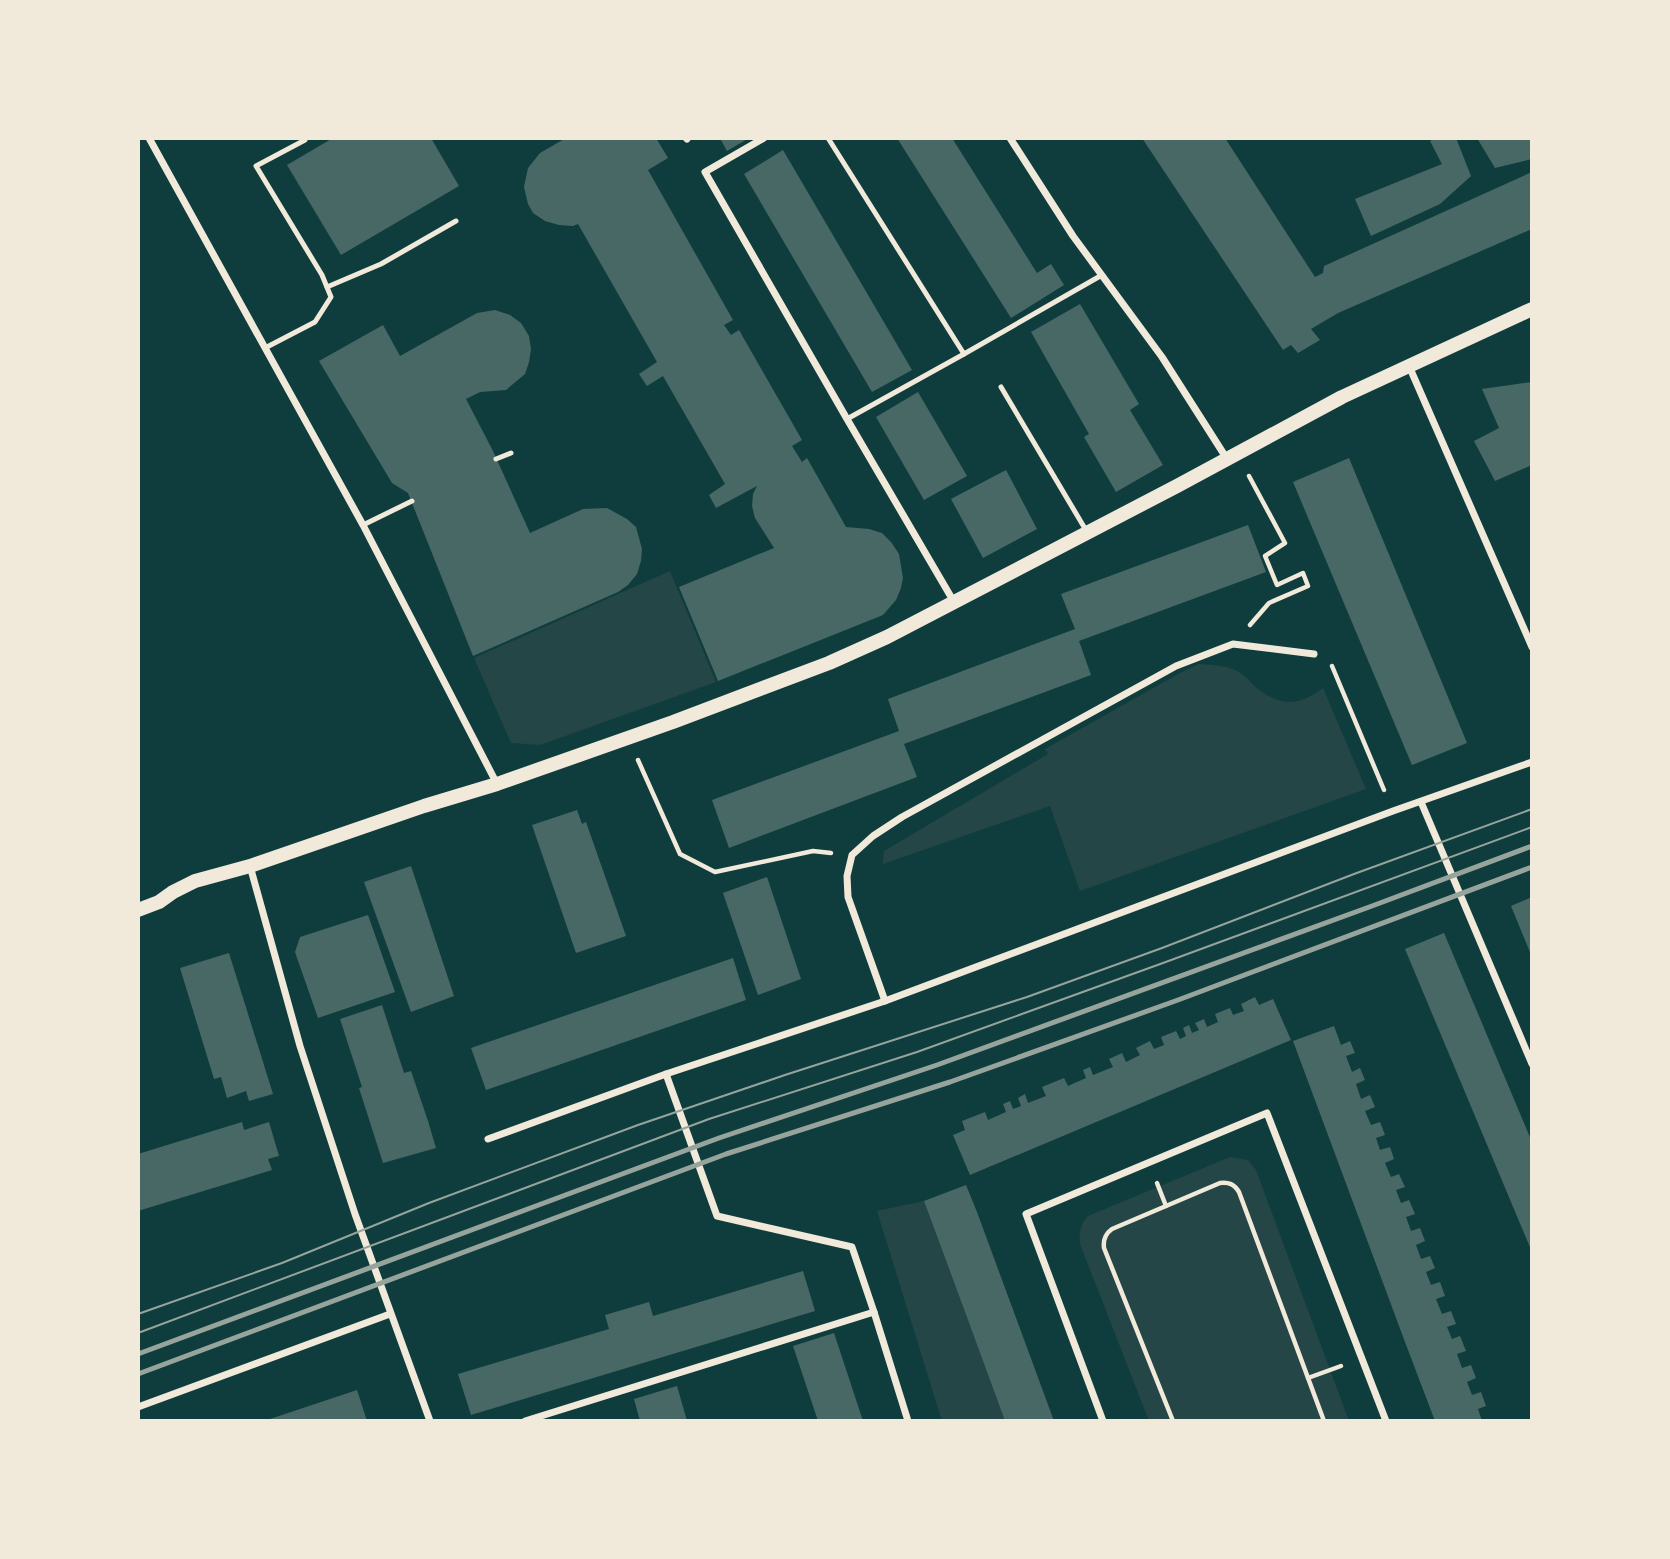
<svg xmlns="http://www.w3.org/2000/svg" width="1670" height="1559" font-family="Barlow,sans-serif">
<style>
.green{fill:#244646}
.building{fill:#486865}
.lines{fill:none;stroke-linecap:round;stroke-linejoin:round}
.path{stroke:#f1e9da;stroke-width:4.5}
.service{stroke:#f1e9da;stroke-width:5}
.minor{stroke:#f1e9da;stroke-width:7}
.secondary{stroke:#f1e9da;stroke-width:14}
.tram{stroke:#97a49c;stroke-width:2}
.rail{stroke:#97a49c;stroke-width:5}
</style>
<rect width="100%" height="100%" fill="#0f3d3e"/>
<g class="green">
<path d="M670,571L716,682L540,745L511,743L474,658Z"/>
<path d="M1199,664C1212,665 1225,665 1237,671C1245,675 1251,683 1258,689C1283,707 1299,706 1323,688L1366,789L1080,891L1050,806L883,864L884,851L1048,754L1045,749L1180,673Z"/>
<path d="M1230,1157L1248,1160L1256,1170L1349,1421H1149L1080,1244C1079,1233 1080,1224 1088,1216Z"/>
<path d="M924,1201L1005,1421H942L877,1211Z"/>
</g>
<g class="building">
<path d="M333,138H431L459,186L341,255L287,165Z"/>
<path d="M566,138H656L668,158L648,170L733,320L724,325L731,335L739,330L802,440L792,446L802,462L807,458L846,527L869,529L882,533L891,542L899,554L903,578L901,588L896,600L883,615L718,681L679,587L774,548L755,518L752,506L753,494L757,486L716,508L709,495L725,484L663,376L647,386L639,374L657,362L578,224L573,226L559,225L545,221L533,213L528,204L524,187L528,168L540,153Z"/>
<path d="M720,138H749L727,151Z"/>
<path d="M897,138H952L1037,273L1051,264L1064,285L1011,318Z"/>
<path d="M1142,138H1225L1315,277L1323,273L1324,266L1532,172V229L1338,313L1311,329L1320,340L1298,353L1291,345L1283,350Z"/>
<path d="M1436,138H1456L1471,176L1440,204L1371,236L1355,199L1442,164L1430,141Z"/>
<path d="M1477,138H1532V159L1495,168Z"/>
<path d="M783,150L912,370L872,392L744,174Z"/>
<path d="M1080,304L1139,404L1130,410L1163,465L1116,492L1084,437L1089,434L1031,332Z"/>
<path d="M495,310L510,315L521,323L529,336L531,349L529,362L525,374L506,390L480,392L466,399L493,451L530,533L583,509L607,508L627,519L636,527L642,549L641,561L637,574L628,585L618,592L473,656L408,493L392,483L319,361L383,325L400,356L477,313Z"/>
<path d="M1532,382V465L1495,481L1474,441L1499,428L1482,389Z"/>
<path d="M918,392L967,476L924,500L876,417Z"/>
<path d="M1349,458L1467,743L1412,765L1293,482Z"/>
<path d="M1006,470L1037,529L983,558L951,499Z"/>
<path d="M1248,525L1266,572L1079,641L1091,675L904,744L917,777L729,848L712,800L899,731L888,699L1075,629L1061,594Z"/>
<path d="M577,810L582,824L586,822L626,936L576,953L532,825Z"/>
<path d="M411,866L454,996L411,1012L364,882Z"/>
<path d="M767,877L801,979L758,995L723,893Z"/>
<path d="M1532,897V957L1511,906Z"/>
<path d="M368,915L395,992L318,1018L295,952L300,937Z"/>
<path d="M1444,933L1532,1142V1252L1405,949Z"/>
<path d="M229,953L273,1094L249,1101L246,1091L227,1098L221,1077L214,1079L180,968Z"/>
<path d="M733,958L746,1000L486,1090L471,1048Z"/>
<path d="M1255,997L1259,1005L1273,999L1291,1040L970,1175L953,1135L965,1130L962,1121L985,1112L988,1120L1006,1112L1003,1104L1010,1101L1013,1109L1021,1106L1018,1098L1025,1094L1028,1103L1046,1096L1042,1087L1064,1078L1068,1086L1086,1078L1083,1070L1090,1067L1093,1075L1113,1067L1109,1059L1122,1053L1126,1062L1140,1055L1136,1048L1150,1041L1154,1049L1164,1045L1161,1037L1176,1031L1180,1039L1186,1036L1183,1028L1189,1025L1192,1033L1199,1030L1195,1023L1204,1019L1207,1027L1218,1022L1215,1014L1230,1008L1233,1015L1244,1011L1241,1004Z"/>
<path d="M382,1005L404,1073L411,1071L428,1121L436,1148L383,1163L359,1088L362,1087L340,1019Z"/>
<path d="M1334,1026L1341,1045L1350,1041L1355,1053L1346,1056L1352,1072L1360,1068L1365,1080L1356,1084L1361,1099L1370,1095L1375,1107L1365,1111L1371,1125L1380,1122L1385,1135L1376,1138L1380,1150L1390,1147L1394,1159L1385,1163L1391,1177L1399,1174L1405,1187L1396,1190L1401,1203L1409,1200L1415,1214L1406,1217L1411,1231L1420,1228L1425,1241L1416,1245L1421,1259L1430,1256L1435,1268L1426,1272L1431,1285L1440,1282L1445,1296L1436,1299L1442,1314L1451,1311L1456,1324L1447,1327L1452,1339L1460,1336L1466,1351L1457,1354L1462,1368L1471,1365L1476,1378L1467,1382L1472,1395L1481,1392L1486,1406L1478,1409L1482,1421H1435L1405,1342L1293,1041Z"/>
<path d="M242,1122L244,1130L269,1122L279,1156L268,1159L272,1170L138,1211V1154Z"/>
<path d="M966,1185L977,1212L1054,1421H1005L965,1312L924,1201Z"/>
<path d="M803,1271L815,1311L471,1415L458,1374L609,1329L605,1315L649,1302L653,1316Z"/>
<path d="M834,1333L863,1421H818L793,1346Z"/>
<path d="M677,1386L687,1421H640L634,1399Z"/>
<path d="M357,1390L367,1421H268L267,1420Z"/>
</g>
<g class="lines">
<g class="path">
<path d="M1249,476L1285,543L1265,556L1277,585L1303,573L1308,586L1269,603L1250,625"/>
<path d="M1332,666L1384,790"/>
<path d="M638,760L680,854L715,872L813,851L831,853"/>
<path d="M1157,1183L1166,1206"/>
<path d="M1308,1378L1341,1366"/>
<path d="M1173,1421L1104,1248C1103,1240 1105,1234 1112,1229L1220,1183C1229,1182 1234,1184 1239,1192L1324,1421"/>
</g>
<g class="service">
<path d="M828,138L964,354"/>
<path d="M327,287L381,264L456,221"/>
<path d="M265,348L315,322L331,297L322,275L256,166L305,140"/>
<path d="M1001,387L1087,532"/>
<path d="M847,419L964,354L1102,275"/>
<path d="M496,459L511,453"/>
<path d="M363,525L412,501"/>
</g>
<g class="minor">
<path d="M149,138L363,525L497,784"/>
<path d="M686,138L687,139"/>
<path d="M764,138L705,172L847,419L954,602"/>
<path d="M1010,138L1073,236L1162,357L1227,459"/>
<path d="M1409,366L1532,647"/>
<path d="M1421,802L1532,1064"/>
<path d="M250,866L300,1046L355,1214L430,1421"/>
<path d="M885,1001L848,897L847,876L852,855L873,836L902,817L1176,666L1233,644L1314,654"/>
<path d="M666,1074L717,1216L852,1247L874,1312"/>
<path d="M488,1139L666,1074L885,1001L1393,811L1532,762"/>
<path d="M138,1407L390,1314"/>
<path d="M525,1421L874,1312L908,1421"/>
<path d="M1103,1421L1026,1214L1267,1113L1386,1421"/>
</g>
<path class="secondary" d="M138,910L159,902L173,892L195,881L250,866L424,806L497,784L673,722L829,663L887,637L1177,486L1342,397L1532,309"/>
<g class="tram">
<path d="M138,1314L282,1263L429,1203L638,1125L785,1075L1027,997L1162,948L1354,874L1532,809"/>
<path d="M138,1333L709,1119L917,1052L1163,963L1532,827"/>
</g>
<g class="rail">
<path d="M138,1354L719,1138L937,1065L1372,906L1532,846"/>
<path d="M138,1374L726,1154L950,1082L1178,1000L1532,867"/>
</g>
</g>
<rect width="1670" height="1559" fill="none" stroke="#f1e9da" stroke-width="280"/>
</svg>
